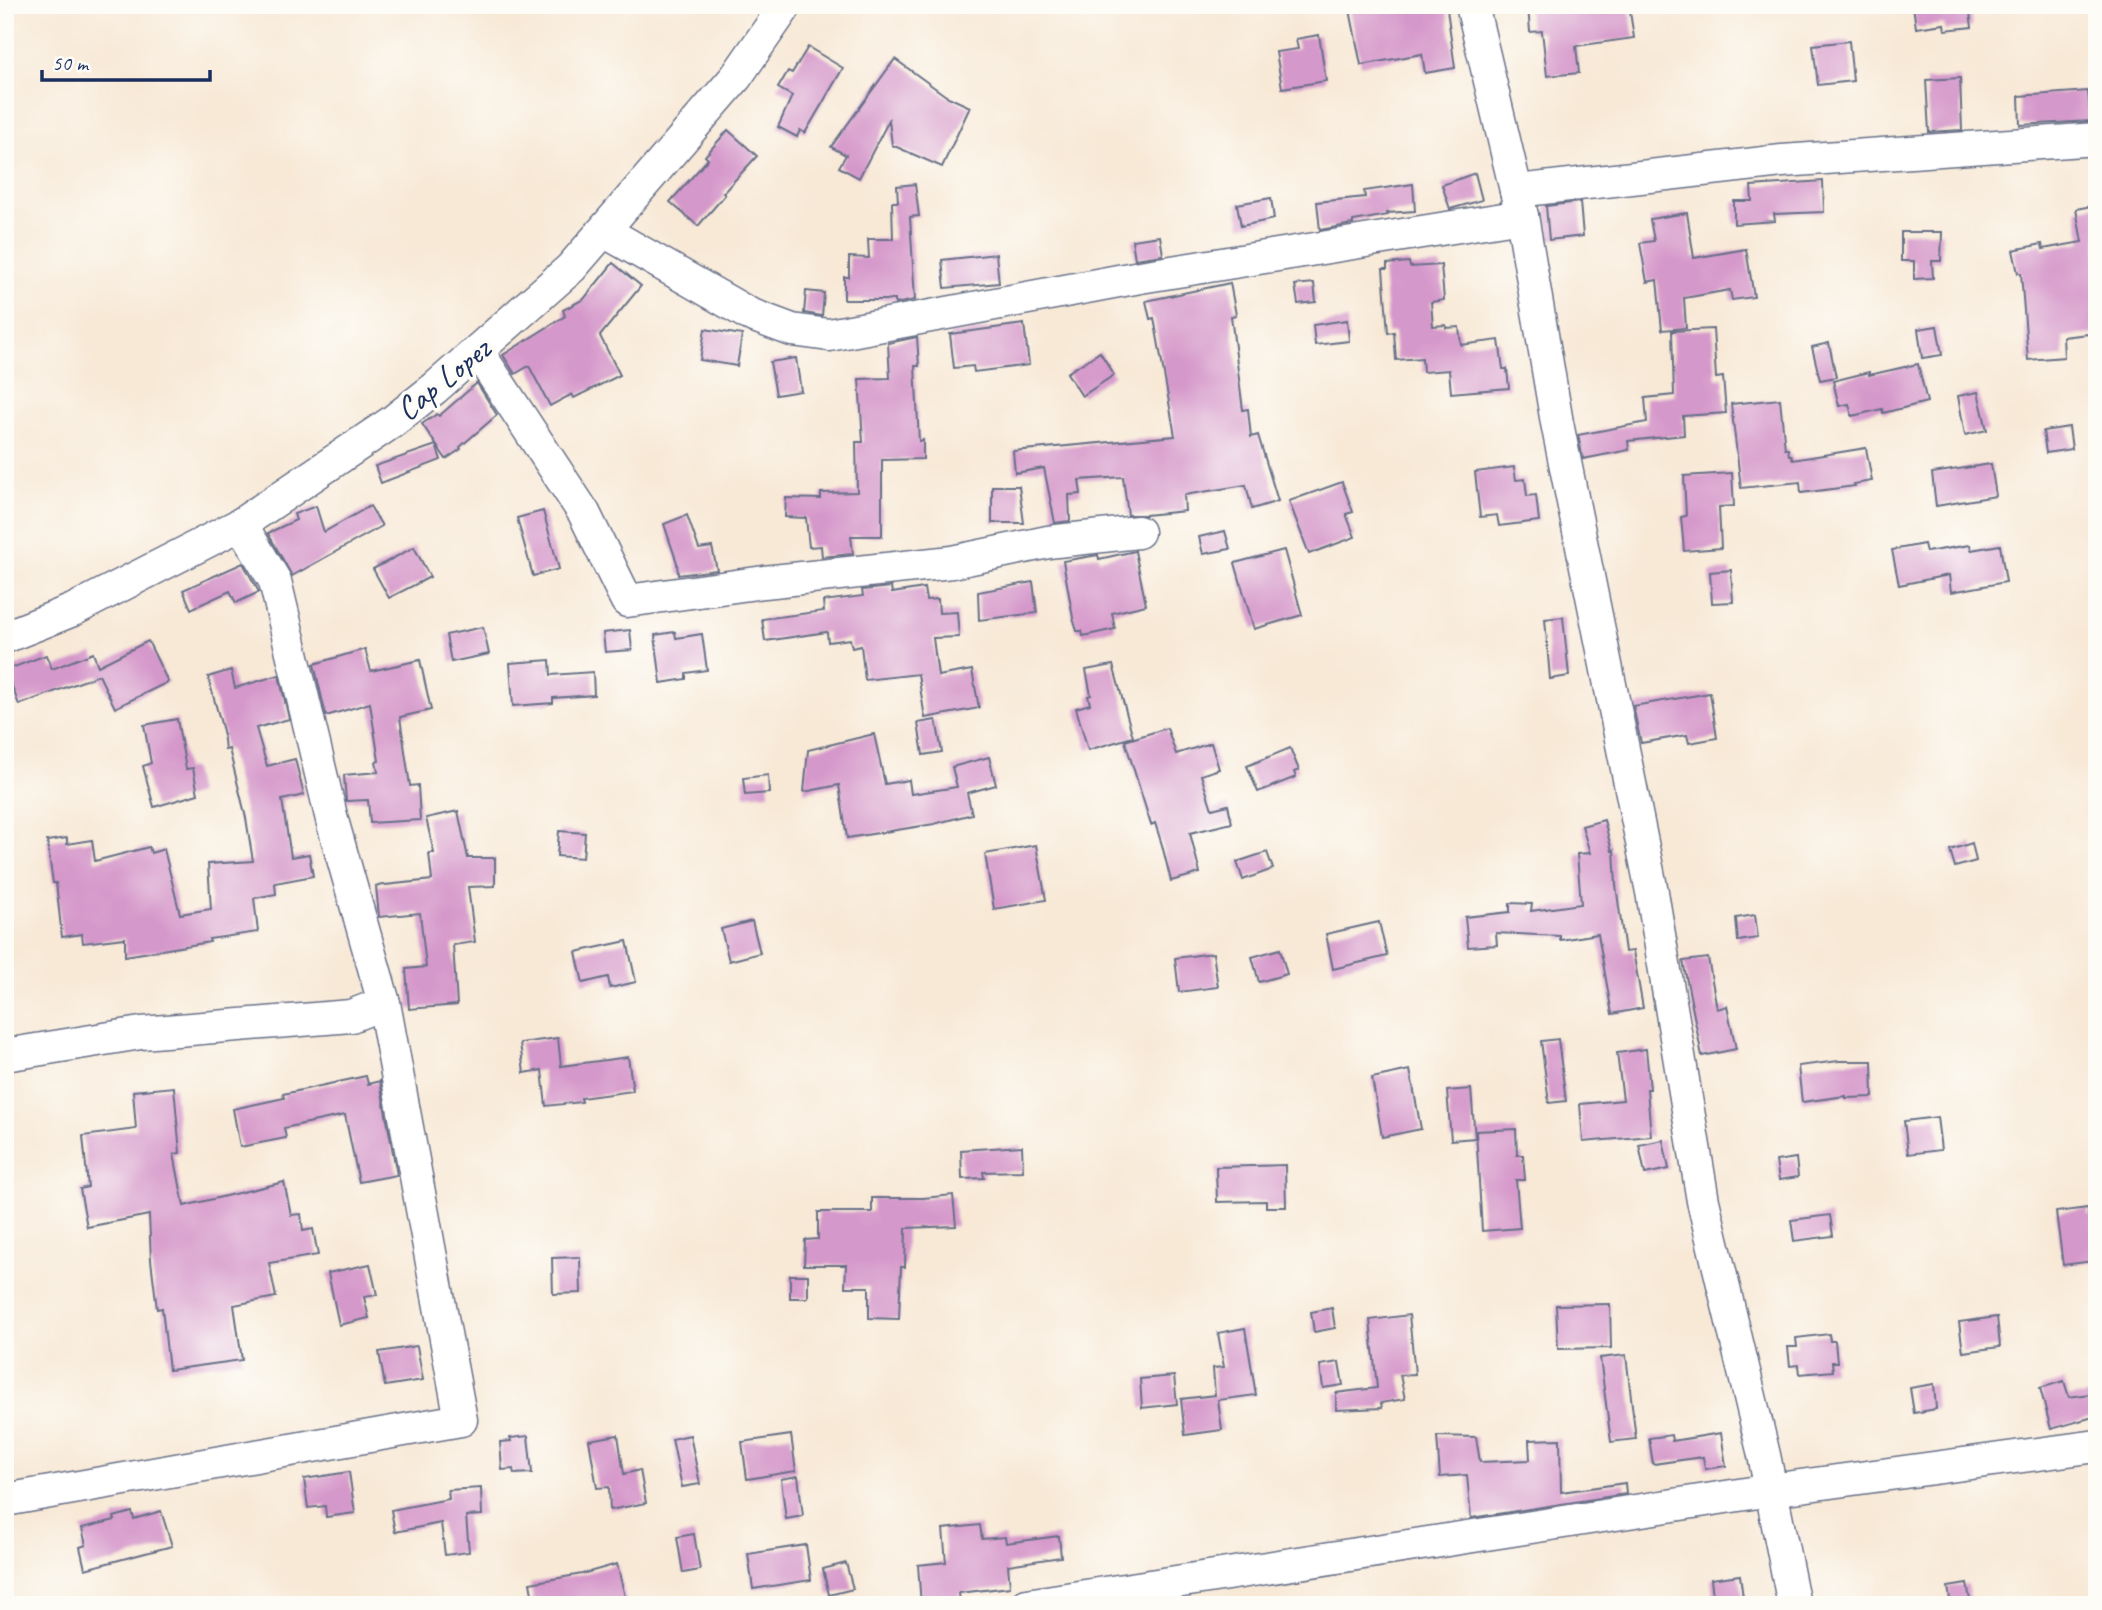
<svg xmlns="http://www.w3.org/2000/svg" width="2102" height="1610" font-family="Caveat,sans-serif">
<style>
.building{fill:#d598ca}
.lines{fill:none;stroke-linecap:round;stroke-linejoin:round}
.minor-casing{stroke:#687088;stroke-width:35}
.minor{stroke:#fff;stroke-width:32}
.labels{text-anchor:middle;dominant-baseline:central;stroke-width:7;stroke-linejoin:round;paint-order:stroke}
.street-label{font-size:33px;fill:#1b2f5e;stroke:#fdfcf7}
</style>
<rect width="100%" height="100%" fill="#fdfcf7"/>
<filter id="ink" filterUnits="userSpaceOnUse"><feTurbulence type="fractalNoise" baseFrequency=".0143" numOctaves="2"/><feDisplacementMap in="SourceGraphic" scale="14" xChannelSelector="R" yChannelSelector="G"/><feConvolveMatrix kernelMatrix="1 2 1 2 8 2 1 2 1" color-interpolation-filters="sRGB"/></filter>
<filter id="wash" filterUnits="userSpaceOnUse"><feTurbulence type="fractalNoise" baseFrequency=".00686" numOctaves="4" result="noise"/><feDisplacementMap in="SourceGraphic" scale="28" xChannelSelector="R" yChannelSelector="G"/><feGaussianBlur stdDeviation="1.57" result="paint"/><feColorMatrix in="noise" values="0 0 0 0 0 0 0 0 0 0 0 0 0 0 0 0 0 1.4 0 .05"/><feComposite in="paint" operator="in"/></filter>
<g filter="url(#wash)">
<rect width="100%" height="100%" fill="#f8e9d7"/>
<g id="blocks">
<g class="building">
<path d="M1349,5H1444L1445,9H1447L1455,68L1425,73L1422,54L1361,65Z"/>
<path d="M1528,5H1629L1634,38L1576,46L1579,73L1547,76L1542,31L1530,32Z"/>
<path d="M1913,5H1969L1972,27L1945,30L1944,24L1916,28Z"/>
<path d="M1319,35L1326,81L1282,88L1276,52L1298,49L1296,39Z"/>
<path d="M1849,41L1853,81L1818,85L1813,45Z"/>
<path d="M808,47L843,68L805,133L800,130L797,137L778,127L792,96L778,88L788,71L792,73Z"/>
<path d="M895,59L946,96L970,107L942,167L892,145L889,120L859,178L839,167L846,155L831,147Z"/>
<path d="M1960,78L1962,130L1929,132L1926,80Z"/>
<path d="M2088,91L2091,121L2020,125L2019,96Z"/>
<path d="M728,130L757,156L723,193L725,195L698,226L670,202L708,159L705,156Z"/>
<path d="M1475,173L1482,200L1450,209L1442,185Z"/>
<path d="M1823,181L1824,212L1774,214L1775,221L1734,224V201H1752L1751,186Z"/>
<path d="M915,184L919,216L910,217L915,300L895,304V300H844V277H849V257L869,258L868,239H893L892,202H898L897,186Z"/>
<path d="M1413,184L1415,211L1387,213L1388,215L1353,221V224L1320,230L1317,202L1365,197L1364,191Z"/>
<path d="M1271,198L1274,219L1241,226L1237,204Z"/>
<path d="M1580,202L1583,236L1549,240L1546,206Z"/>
<path d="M2097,205V333L2063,337L2064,357L2028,360L2021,273H2018L2013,250L2042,244L2043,249L2082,242L2076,209Z"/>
<path d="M1687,213L1694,258L1746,249L1754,297L1732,300L1730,290L1684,298L1686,328L1662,330L1657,280L1647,282L1640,243L1654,241L1650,219Z"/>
<path d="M1901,232H1942L1941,261H1932L1933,278L1914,279V261H1901Z"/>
<path d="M1160,236L1163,255L1135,259L1132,240Z"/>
<path d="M996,254L999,283L945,288L942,260Z"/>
<path d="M1409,262L1410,267L1441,265L1444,300L1431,302L1433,326L1446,325V328L1459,327L1461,345L1499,340L1503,369H1507L1509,388L1451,393L1449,370L1423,372L1422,358L1396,360L1394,332L1388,333L1383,269H1387V264Z"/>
<path d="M613,263L641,286L600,336L620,375L574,398L572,394L550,406L529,366L515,374L503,355L565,316L563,310L584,299Z"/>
<path d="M1230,283L1236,315L1231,316L1243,410L1248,409L1251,437L1258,435L1278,501L1252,509L1246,485L1184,495L1185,511L1145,515H1128L1123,477L1079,480L1081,494L1069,495L1070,521L1055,523L1044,468L1015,473L1013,451L1175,436L1154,318L1150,319L1146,301Z"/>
<path d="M1314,283L1316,302L1298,304L1295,285Z"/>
<path d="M806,291L824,293L822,316L804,313Z"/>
<path d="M1347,320L1349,341L1315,345L1313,325Z"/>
<path d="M1024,324L1029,365L974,372L973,366L954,368L950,334Z"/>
<path d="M1937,326L1942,355L1922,358L1918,329Z"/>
<path d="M705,329L742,335L737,366L700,360Z"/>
<path d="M1713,329L1716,378L1723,377L1726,413L1683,416L1684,435L1628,441L1629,450L1583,459L1578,435L1647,422L1645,398L1674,395L1672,331Z"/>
<path d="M917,337L919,366H915L919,441L923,440V459L882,460V536H851L853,554L822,557L821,546L809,547L806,518L785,517L786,498L821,499V493L857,492L856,442H863L859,379L890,378L888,343Z"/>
<path d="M1829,343L1836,377L1820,380L1812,347Z"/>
<path d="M1100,352L1114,375L1082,396L1067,373Z"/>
<path d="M796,358L801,391L776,395L770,362Z"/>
<path d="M1918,364L1927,402L1883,413L1882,409L1852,416L1849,404L1839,406L1833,381L1869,372V375Z"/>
<path d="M477,383L497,415L460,447L461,449L446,459L422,424L437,414L439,416Z"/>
<path d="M1978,392L1987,430L1965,435L1958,396Z"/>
<path d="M1780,399L1785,449H1788L1789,455H1791L1793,460L1866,448L1872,481L1854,484L1855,486L1801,493L1800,482L1741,488L1731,404Z"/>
<path d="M2069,427L2072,449L2046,453L2043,431Z"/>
<path d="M436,445L441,460L381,483L375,466Z"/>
<path d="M1991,464L1996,496L1936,506L1932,473Z"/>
<path d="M1514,467L1516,480L1525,479L1527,496L1536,495L1539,521L1499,526L1497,515L1480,517L1475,472Z"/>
<path d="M1732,473L1734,506L1719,507L1721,548L1684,551L1681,517L1686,516L1684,476Z"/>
<path d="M1342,482L1353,512L1346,514L1355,537L1309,554L1289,501Z"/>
<path d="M992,486H1019L1024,523H992Z"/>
<path d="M316,506L324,532L370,506L382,526L292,576L268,533L296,520L294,514Z"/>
<path d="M543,511L559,569L533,576L517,518Z"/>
<path d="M687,515L699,549L712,547L717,570L678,575L677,563L664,524Z"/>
<path d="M1225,531L1230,549L1203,554L1199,537Z"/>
<path d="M1924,544L1926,552L1970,545L1971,550L2000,545L2006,582L1951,592L1949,575L1899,585L1892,550Z"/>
<path d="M414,547L430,577L389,598L373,569Z"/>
<path d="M1284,550L1302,615L1254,629L1235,563Z"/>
<path d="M1135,551L1146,605L1112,613L1115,629L1083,636L1082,631H1077L1073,618L1063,561L1098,555L1099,559Z"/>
<path d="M243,563L259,592L236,603L230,591L191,609L183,590Z"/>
<path d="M1731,570L1733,602L1712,603L1710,572Z"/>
<path d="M1033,582L1037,613L979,620L978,592Z"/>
<path d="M891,587L892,593L924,588L926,600L938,599L939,613L957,612L959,637L933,638L938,676L972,670L979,708L925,718L918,674L865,680L861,646L852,648L850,639L828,642L827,632L765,641L762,619L824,611L823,601L863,596L862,590Z"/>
<path d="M1563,617L1569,676L1550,679L1545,619Z"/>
<path d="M483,627L489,654L451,662L446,635Z"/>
<path d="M630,630L632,650L605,652L603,633Z"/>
<path d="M675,632L676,638L702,634L707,670L686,673V679L661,683L655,635Z"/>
<path d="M148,641L168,682L115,708L99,675L19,705L6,670L46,655L52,669L93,653L98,666Z"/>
<path d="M365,649L371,671L420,660L431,710L400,717L410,786L418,785L420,820L370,823L368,800L346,801L344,775L378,772L376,762L379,761L370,703L326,716L314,664Z"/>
<path d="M550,660L551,675L593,672L594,695L553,698V703L513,706L510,663Z"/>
<path d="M1113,665L1133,737L1088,750L1076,708L1090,704L1088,696L1091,695L1086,670Z"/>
<path d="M231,670L235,688L279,675L289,719L256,728L267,766L295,759L304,795L282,800L291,857L309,854L313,876L275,883L276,894L254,898L258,932L209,939L210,942L125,956V938L83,943L82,934L62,937L56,883H53L47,841L67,838V844L92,840L95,861L149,847L151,853L164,849L180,914L211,909L208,864L253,861L246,818L229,749L225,750L223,731L208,677Z"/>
<path d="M1710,693L1717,738L1689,743L1687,735L1641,743L1633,706Z"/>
<path d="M177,719L186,769L193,768L198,794L154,807L143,766L151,763L144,725Z"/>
<path d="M936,720L942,752L923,755L918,723Z"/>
<path d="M1167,728L1176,754L1211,743L1219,769L1201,775L1212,809L1228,805L1232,823L1190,833L1200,873L1171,881L1162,845L1155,823L1151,825L1125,741Z"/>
<path d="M874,734L885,784L909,780L911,794L957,787L952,767L989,757L996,785L967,793L972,814L934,824L847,838L839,785L804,792L808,750Z"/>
<path d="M1290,748L1299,770L1294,772L1296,777L1258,792L1247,766Z"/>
<path d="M768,775L769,793L745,795L743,778Z"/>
<path d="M458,811L468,858H495V886L468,887L475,942L453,945L457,1005L409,1009L406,969L426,967L420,913L379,917L376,886L432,880L429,853H434L426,818Z"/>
<path d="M1604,820L1612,851L1614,850L1616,885L1625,952L1633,951L1643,1008L1612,1014L1598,934L1560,940V936L1496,933L1497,945L1468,947L1465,917L1510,912V903L1532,904L1531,911L1581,904L1577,854L1590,853L1582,826Z"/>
<path d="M559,831L585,833L583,858L557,856Z"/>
<path d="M1972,843L1976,861L1955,867L1950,850Z"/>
<path d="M1036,845L1046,900L994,909L985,854Z"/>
<path d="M1267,852L1273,869L1243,880L1237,862Z"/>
<path d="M1755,915L1758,938L1738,941L1736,918Z"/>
<path d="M752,921L760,953L729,961L721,929Z"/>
<path d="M1379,922L1387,956L1333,969L1326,934Z"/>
<path d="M627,941L636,982L610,988L608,977L583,983L576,952Z"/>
<path d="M1280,949L1287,974L1259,982L1252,957Z"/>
<path d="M1213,953L1218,987L1179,992L1175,958Z"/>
<path d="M1708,958L1717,1009L1727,1006L1736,1049L1702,1056L1683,961Z"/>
<path d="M558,1038L561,1066L628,1057L633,1091L581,1098L582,1102L546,1106L542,1070L524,1073L520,1043Z"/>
<path d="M1558,1039L1566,1101L1549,1103L1541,1041Z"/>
<path d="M1646,1049L1650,1089H1647L1651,1136L1583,1142L1580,1104L1623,1100L1617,1053Z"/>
<path d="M1839,1061H1872L1873,1097L1846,1098V1096L1802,1102L1798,1066Z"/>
<path d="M1410,1070L1421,1129L1382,1137L1372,1078Z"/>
<path d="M366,1076L368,1084L380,1081L397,1175L359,1182L345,1115L284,1128L286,1138L240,1147L233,1109L284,1098L283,1094Z"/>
<path d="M174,1087L180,1153L174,1154L184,1206L284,1182L291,1215L301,1214L303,1231L313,1229L318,1255L269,1263L276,1297L234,1305L242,1360L169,1370L162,1308L157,1309L151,1260L149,1215L87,1227L80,1189L88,1187L83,1136L136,1129L133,1091Z"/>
<path d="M1471,1089L1475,1138L1451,1140L1447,1091Z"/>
<path d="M1937,1117L1941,1150L1908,1154L1904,1121Z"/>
<path d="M1516,1129L1517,1155H1523L1525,1180H1516L1520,1228L1482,1231L1476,1131Z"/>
<path d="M1663,1140L1669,1169L1645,1174L1639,1145Z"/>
<path d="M1022,1146L1023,1171L983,1172L984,1178L962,1179L961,1150Z"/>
<path d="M1796,1158L1798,1177L1779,1180L1776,1161Z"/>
<path d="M1285,1165L1286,1207H1266V1201L1217,1202L1216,1167Z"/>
<path d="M953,1195L956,1226L906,1228L905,1267H901L899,1319L869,1318V1287H845L846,1265H804L805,1240L818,1239V1212H872V1198H923Z"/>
<path d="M2088,1208V1215L2097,1214V1247H2092L2094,1261L2063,1265L2056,1212Z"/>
<path d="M1830,1215L1833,1236L1794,1241L1791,1220Z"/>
<path d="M580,1257L581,1293L553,1294L552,1258Z"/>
<path d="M370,1264L377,1295L364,1297L369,1318L339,1325L328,1273Z"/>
<rect x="790" y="1275" width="18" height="23"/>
<path d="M1610,1304L1611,1348L1558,1349L1556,1305Z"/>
<path d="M1332,1308L1335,1328L1314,1332L1311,1312Z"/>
<path d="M1409,1315L1415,1374L1400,1375L1405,1399L1381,1403L1382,1408L1336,1410V1393L1377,1388L1370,1320Z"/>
<path d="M1997,1317L2000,1347L1963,1352L1959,1322Z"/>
<path d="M1245,1328L1256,1395L1218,1400L1222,1430L1185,1435L1181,1399L1215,1395L1213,1368L1224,1367L1218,1333Z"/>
<path d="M1829,1334L1830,1341H1835L1837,1362H1832L1833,1371L1800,1374L1799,1365L1790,1366L1788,1347H1797L1796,1338Z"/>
<path d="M417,1346L423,1380L385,1386L379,1352Z"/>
<path d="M1626,1355L1636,1439L1611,1442L1600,1358Z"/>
<path d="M1339,1362L1343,1385L1323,1388L1320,1365Z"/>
<path d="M1174,1376L1177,1404L1142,1408L1140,1379Z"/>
<path d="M2064,1381L2069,1397L2097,1393V1416L2051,1429L2040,1388Z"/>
<path d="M1934,1384L1936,1409L1914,1413L1910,1388Z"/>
<path d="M1721,1433L1726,1466L1705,1469L1703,1457L1653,1464L1649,1438L1671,1435L1672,1441Z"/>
<path d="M618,1435L624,1474L640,1470L646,1503L610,1510L609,1487L597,1488L589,1440Z"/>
<path d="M690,1435L700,1484L682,1487L672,1439Z"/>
<path d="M791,1435L796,1471L747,1479L742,1442Z"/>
<path d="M528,1436L532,1473L514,1474L513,1469L502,1470L500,1442L511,1441L510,1438Z"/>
<path d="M1437,1436L1476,1437L1480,1462L1530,1460L1529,1440L1560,1439L1561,1492L1625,1483L1626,1494L1471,1518L1467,1475L1440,1477Z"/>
<path d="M349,1472L355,1513L326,1517L325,1506L308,1508L304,1479Z"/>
<path d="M798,1476L803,1516L786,1519L781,1479Z"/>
<path d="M481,1488L482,1515L466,1516L469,1552L445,1555L441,1523L395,1532L391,1510L449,1499L448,1490Z"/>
<path d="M161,1511L172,1546L85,1569L80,1547L86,1545L82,1528L115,1520L114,1517L132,1512L134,1519Z"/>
<path d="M980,1525L982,1539L1005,1537L1006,1543L1059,1536L1061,1557L1008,1565L1010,1587L959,1593L960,1603L921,1605L918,1565L946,1562L943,1529Z"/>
<path d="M694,1534L700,1570L683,1573L677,1537Z"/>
<path d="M806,1545L811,1580L753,1589L748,1554Z"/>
<path d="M846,1563L853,1589L829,1595L823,1569Z"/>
<path d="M617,1564L627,1605H534L530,1583L582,1574Z"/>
<path d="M1740,1575L1744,1605H1714L1711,1579Z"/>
<path d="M1967,1584L1971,1605H1951L1948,1587Z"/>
</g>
</g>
</g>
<g filter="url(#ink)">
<use href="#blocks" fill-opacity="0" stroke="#687088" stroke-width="2"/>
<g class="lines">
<defs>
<g id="minor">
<path d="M1472,5L1522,216L1557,423L1652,892L1703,1201L1764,1455L1794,1605"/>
<path d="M1516,191L1782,161L2097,139"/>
<path d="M604,231L749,314L792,330L829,335L1140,277L1522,216"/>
<path d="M478,352L584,513L627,601L764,582L952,562L1048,542L1138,532"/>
<path d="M5,637L73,610L241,524L392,422L435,388L571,268L736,77L786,5"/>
<path d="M5,1055L141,1033L351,1016L384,1003"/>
<path d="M5,1500L461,1420L384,1003L332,820L275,581L241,524"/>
<path d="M1027,1605L1771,1490L2097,1446"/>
</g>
</defs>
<use href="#minor" class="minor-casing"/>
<use href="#minor" class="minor"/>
</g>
</g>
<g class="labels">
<g class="street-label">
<text transform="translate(443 379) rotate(-39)">Cap Lopez</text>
</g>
</g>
<rect width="2102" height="1610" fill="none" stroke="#fdfcf7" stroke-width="28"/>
<path d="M42 70v10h168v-10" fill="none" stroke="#1b2f5e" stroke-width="3.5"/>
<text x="52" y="70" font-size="21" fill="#1b2f5e" stroke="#fdfcf7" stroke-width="5" paint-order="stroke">50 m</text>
</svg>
